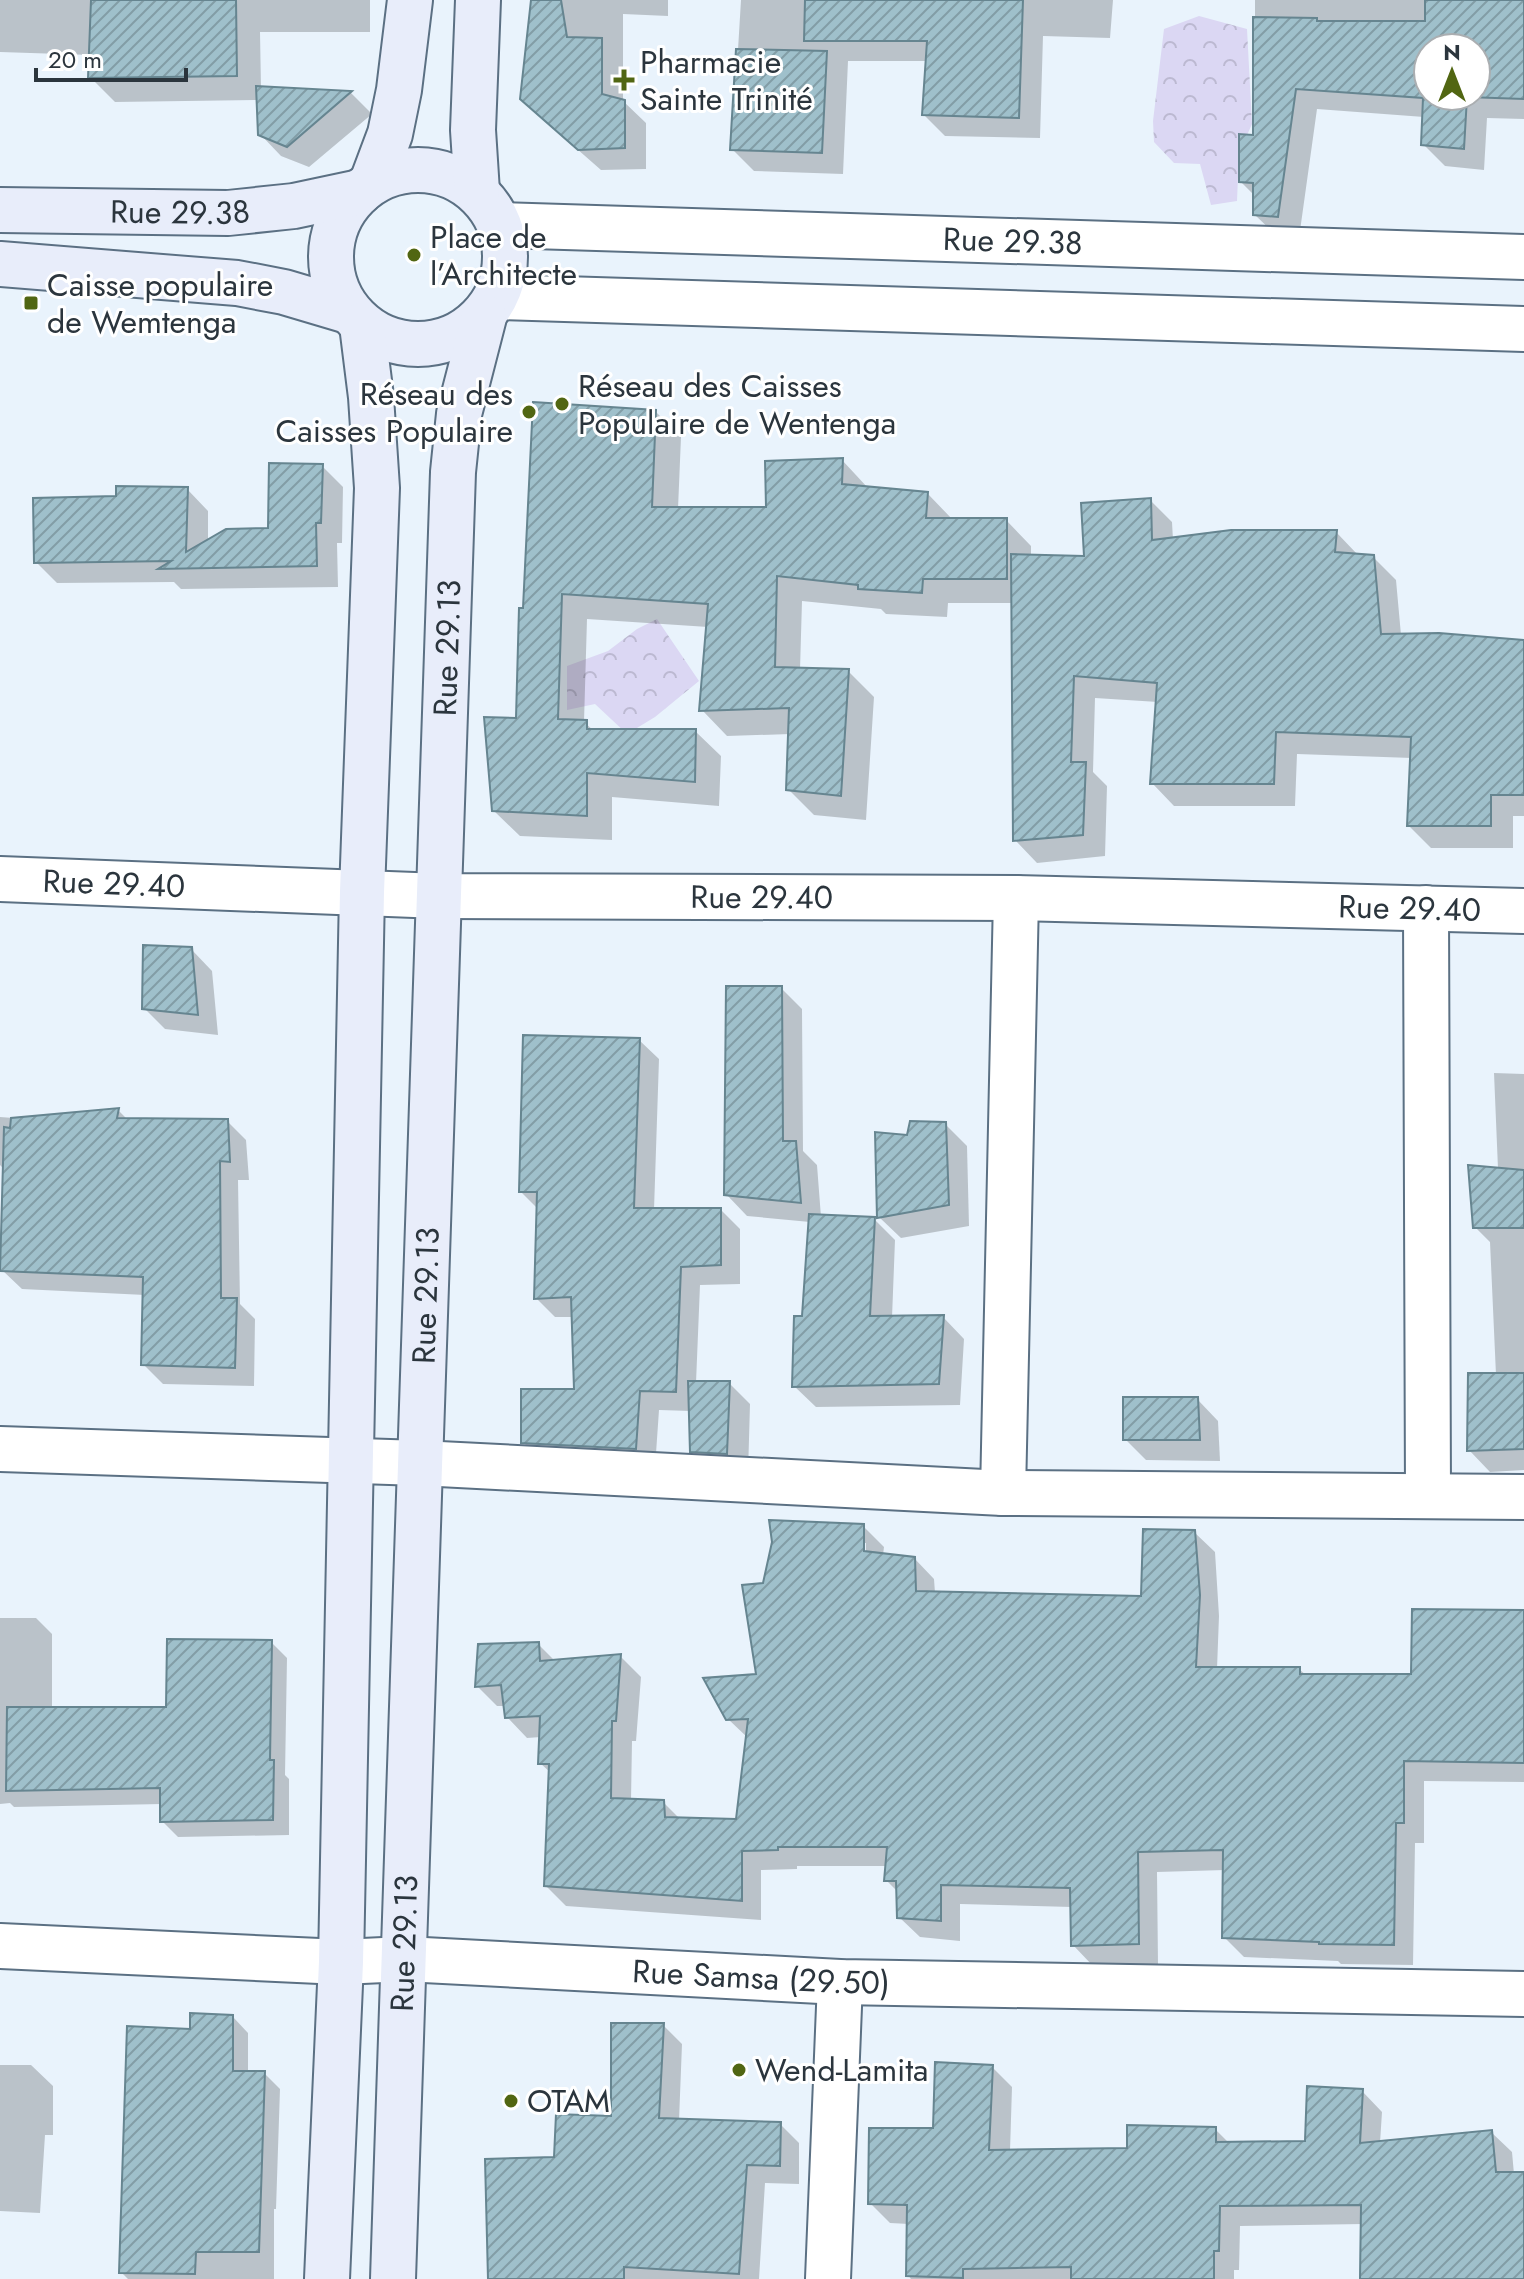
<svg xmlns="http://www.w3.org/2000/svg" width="1524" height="2279" font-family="Jost,sans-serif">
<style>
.forest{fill:url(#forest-crowns)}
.shadow{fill:#0003;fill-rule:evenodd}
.building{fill:url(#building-hatch);stroke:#668590;stroke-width:2;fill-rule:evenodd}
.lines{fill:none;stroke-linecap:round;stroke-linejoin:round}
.street-casing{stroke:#5b7083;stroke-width:48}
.secondary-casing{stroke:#5b7083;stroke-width:48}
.street{stroke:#fff;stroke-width:44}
.secondary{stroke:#e8edfa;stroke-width:44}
.poi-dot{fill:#516612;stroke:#fff;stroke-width:3}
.labels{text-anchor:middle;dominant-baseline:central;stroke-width:6;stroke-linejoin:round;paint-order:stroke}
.poi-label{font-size:32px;fill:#2b353d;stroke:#fff;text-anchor:start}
.street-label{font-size:32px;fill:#2b353d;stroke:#fff}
</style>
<defs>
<pattern id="forest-crowns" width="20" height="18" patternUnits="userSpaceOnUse" patternTransform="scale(2)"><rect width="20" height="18" fill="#dbd7f3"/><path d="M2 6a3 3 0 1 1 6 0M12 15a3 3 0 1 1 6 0" fill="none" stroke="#bcb9d1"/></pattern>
<pattern id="building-hatch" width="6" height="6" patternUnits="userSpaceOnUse" patternTransform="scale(2)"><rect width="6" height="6" fill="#9fc0cb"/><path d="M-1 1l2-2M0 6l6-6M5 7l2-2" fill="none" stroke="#829da6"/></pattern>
</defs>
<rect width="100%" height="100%" fill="#e9f3fc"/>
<g class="forest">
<path d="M1199,16L1247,29L1252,124L1239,153L1237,201L1211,205L1200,164L1174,163L1154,142L1153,121L1164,29Z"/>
<path d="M657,619L699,681L655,717L627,734L595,704L567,710V666L608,651L637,629Z"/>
</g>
<g class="shadow">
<path d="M0,0H370V32H260L261,89L351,93L372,114L309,167L281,156L260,134L259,100L115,102L90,77L91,55L0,52Z"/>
<path d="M533,0H668V16L623,14V101L646,123V169L601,170L544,120Z"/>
<path d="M741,0H1113L1110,38L1043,36L1040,138L945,136L924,115L928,61H848L843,174L754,171L732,149Z"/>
<path d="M1255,0H1524V119L1487,118L1484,170L1445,166L1423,144L1424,117L1317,109L1299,238L1277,236L1255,215V196L1241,182L1255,137ZM1428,48H1476V96H1428Z"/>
<path d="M655,411L681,437L678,509H768L842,460L868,488L927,493L953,520H1006L1031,546V557L1086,558L1150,500L1172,522L1173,540L1336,532L1358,555L1373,557L1396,580L1401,635L1524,642V816H1513V848H1431L1409,826L1412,758L1297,754L1295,806H1174L1152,783L1158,702L1095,698L1093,772L1107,786L1105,856L1037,863L1015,840L1013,603H948L947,617L886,614L881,609L802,601L800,670L848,671L874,697L866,820L814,815L788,789L790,734L727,736L702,710L708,627L587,619L584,722L594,731H695L721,756L719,806L612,797V840L520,836L494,811L518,720L525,610Z"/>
<path d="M322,466L343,487L342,543H337L338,587L181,589L174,582L57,583L36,562L118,498L187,489L208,511V542L270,530Z"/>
<path d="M191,949L212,971L218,1035L165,1029L144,1008Z"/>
<path d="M781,988L802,1009L803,1151L817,1165L821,1217L874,1219L895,1240L892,1318L943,1317L964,1339L960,1405L816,1407L794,1386L803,1318L810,1222L747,1216L726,1194Z"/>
<path d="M639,1040L659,1059L654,1210H721L740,1229V1284L700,1285L696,1383H729L750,1404L748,1474L714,1472L692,1451L691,1411L659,1410L655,1468L543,1462L523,1442L576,1391L574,1317H555L536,1298L538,1209L521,1192Z"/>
<path d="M1494,1073L1524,1074V1470L1490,1472L1469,1450L1496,1375L1490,1242L1475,1227L1498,1169Z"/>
<path d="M118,1110L128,1120L227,1121L246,1140L249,1180H238L240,1304L255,1319L254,1386L163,1384L143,1364L145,1295L22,1289L2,1270L5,1170L0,1165V1117L27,1119Z"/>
<path d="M945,1124L967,1146L969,1226L901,1238L879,1217L909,1137Z"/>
<path d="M1197,1399L1218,1421L1220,1461L1146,1460L1125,1439Z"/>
<path d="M863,1526L884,1547L883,1555L914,1558L934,1579L935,1593L1143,1598L1194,1532L1215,1552L1219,1616L1217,1669H1299L1307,1676H1413L1524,1612V1825V1782L1424,1781V1843H1415L1413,1965L1341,1964L1338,1961L1244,1957L1224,1937L1225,1870L1157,1872L1158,1964L1093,1966L1073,1945L1072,1907L960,1904V1941L920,1937L899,1917L898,1892L886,1880L887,1866H797V1869L761,1870V1920L566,1906L546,1886L551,1773L540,1763L541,1737L527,1738L507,1717L505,1706H497L477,1686L538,1644L556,1662L620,1656L641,1677L636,1741H632L631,1801L663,1802L680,1819L738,1821L748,1738L728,1719L759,1676L765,1585ZM862,1543H866V1561Z"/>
<path d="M0,1618H36L52,1634V1709H168L271,1642L287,1658L285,1775L289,1779V1835L178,1837L162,1821V1804L14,1807L10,1803L0,1804Z"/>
<path d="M233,2017L248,2033V2073H264L280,2089L276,2209H274V2279H128L121,2272L192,2031Z"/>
<path d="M663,2025L682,2044L679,2121L780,2124L799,2143V2184L765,2183L759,2279H572L556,2159L613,2118Z"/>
<path d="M0,2065H31L53,2086V2135H45L40,2213L0,2211Z"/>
<path d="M992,2067L1012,2087L1010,2151L1129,2150L1215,2129L1230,2144L1307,2143L1362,2091L1382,2112L1380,2143L1491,2132L1512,2152L1514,2174H1524V2279H1362L1363,2224L1240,2226L1239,2270H1234V2279H911L908,2275L909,2224L890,2223L870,2203Z"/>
</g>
<g class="building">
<path d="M91,0H236L237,76L88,78Z"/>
<path d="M531,0H561L567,37L602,38V94L625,100V148L578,150L520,99Z"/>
<path d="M805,0H1023L1019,118L922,115L927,41H804Z"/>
<path d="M1425,0H1524V99L1467,97L1464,149L1421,145L1423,98L1296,89L1278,217L1253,215V183L1239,182V134L1253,135V17L1317,18V21H1425ZM1428,48H1476V96H1428Z"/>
<path d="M736,49L827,51L822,153L730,150Z"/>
<path d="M256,86L352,91L287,147L258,135Z"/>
<path d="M533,402L656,410L652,507H766L765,461L843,458L842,484L928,492L926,518H1007V579H923L922,593L858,589V585L777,576L775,667L849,669L841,796L786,790L789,708L699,711L708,604L562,594L558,719L587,720V729H696L695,782L587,773V816L492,811L484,717L516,718L519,608H523Z"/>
<path d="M269,463L323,464L321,523H316L317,566L158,569L171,561L34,563L33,498L116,496V486L188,487L186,552L226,529L268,528Z"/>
<path d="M1151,498L1152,540L1231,530H1337L1335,552L1374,555L1381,634L1439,633L1524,640V795H1491V826H1407L1411,737L1276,732L1274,784H1150L1157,683L1074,676L1071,762H1086L1083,835L1013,841L1011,554L1084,556L1081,503Z"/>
<path d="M143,945L192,947L198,1015L142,1009Z"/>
<path d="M726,986H782L783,1141H796L801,1203L724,1195Z"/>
<path d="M523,1035L640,1038L634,1208H721V1265L681,1267L676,1392L640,1391L636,1449L521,1443V1389H574L571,1297L534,1299L537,1192H519Z"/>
<path d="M119,1108L117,1118L228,1119L230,1162L220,1161L221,1298H237L235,1368L141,1365L143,1277L0,1271L4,1127L10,1128L11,1118Z"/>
<path d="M910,1121L946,1122L949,1205L877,1218L875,1132L907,1135Z"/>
<path d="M1468,1165L1524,1170V1228H1473Z"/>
<path d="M809,1214L875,1217L870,1316L944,1315L939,1384L792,1387L794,1316H802Z"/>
<path d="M1468,1373H1524V1449L1467,1451Z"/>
<path d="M688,1381H730L727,1454L690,1452Z"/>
<path d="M1123,1397H1198L1200,1440H1123Z"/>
<path d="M769,1520L864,1524V1551L915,1557L916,1591L1141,1596L1143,1529L1195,1530L1200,1595L1196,1667H1300V1674H1411L1412,1609L1524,1610V1763L1404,1761V1823H1396L1394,1945L1319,1944V1942L1222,1938L1223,1850L1138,1852L1139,1944L1071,1946L1070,1888L941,1885V1921L897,1918L896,1881H884L887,1847H778V1850L742,1851V1901L544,1886L549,1764H538L540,1716L505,1718L501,1685L475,1687L478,1644L539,1642L540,1661L621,1654L616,1721H612L611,1798L664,1800L665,1817L736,1819L748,1719L726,1720L703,1678L756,1674L742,1585L763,1583L772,1542Z"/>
<path d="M167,1639L272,1640L270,1760H274L273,1820L160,1822V1788L6,1791L7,1707H166Z"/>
<path d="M190,2013L233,2015V2071H265L259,2252H196L195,2274L119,2273L127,2026L190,2029Z"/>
<path d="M611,2023H664L659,2118L781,2122L780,2166L747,2165L739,2274L624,2267V2279H488L485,2159L554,2157L556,2114L611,2116Z"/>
<path d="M935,2062L993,2065L989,2150L1127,2148V2125L1216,2127V2142L1305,2141L1307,2086L1363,2089L1360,2143L1492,2130L1496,2172H1524V2279H1360L1361,2205L1220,2206L1219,2251H1214V2279H1071V2267L963,2269V2278L906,2276L907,2205L868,2204L869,2128H933Z"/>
</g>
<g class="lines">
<defs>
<g id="street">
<path id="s1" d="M501,225L1524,257"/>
<path d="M497,297L1524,329"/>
<path id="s2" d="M0,879L440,896L1016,898L1524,911"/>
<path d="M1426,908L1428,1496"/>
<path d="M0,1449L420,1463L1003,1493L1524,1497"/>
<path d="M1003,1493L1016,898"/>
<path id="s3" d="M0,1946L341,1962L405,1959L840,1982L1524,1994"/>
<path d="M828,2279L840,1982"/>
</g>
<g id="secondary">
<circle cx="418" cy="257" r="87"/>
<path d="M372,182L390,134L399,90L410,0"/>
<path d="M477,192L473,130L478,0"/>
<path id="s4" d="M0,210L228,213L294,206L360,192"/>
<path d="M0,264L237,283L284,292L348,311"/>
<path d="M327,2279L341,1962L362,892L377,488L371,397L362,325"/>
<path id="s5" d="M393,2279L453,472L459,414L484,317"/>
</g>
</defs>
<use href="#street" class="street-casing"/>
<use href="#secondary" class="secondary-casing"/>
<use href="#street" class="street"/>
<use href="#secondary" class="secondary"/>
</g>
<g class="poi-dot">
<path d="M620 68h8v8h8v8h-8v8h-8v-8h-8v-8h8z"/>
<circle cx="414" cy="255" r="8"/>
<rect x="23" y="295" width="16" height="16" rx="4"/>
<circle cx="562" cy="404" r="8"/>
<circle cx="529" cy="412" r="8"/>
<circle cx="739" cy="2070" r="8"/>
<circle cx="511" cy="2101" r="8"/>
</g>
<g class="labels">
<g class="poi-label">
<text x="640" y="62">Pharmacie<tspan x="640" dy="37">Sainte Trinité</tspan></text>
<text x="430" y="237">Place de<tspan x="430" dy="37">l’Architecte</tspan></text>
<text x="47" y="285">Caisse populaire<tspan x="47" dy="37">de Wemtenga</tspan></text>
<text x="578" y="386">Réseau des Caisses<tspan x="578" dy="37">Populaire de Wentenga</tspan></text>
<text x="513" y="394" text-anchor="end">Réseau des<tspan x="513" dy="37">Caisses Populaire</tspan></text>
<text x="755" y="2070">Wend-Lamita</text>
<text x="527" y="2101">OTAM</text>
</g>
<g class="street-label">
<text stroke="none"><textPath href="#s4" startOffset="180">Rue 29.38</textPath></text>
<text stroke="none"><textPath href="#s1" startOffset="512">Rue 29.38</textPath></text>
<text stroke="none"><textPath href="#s5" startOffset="1632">Rue 29.13</textPath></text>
<text stroke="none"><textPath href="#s2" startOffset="114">Rue 29.40</textPath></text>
<text stroke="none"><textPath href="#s2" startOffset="762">Rue 29.40</textPath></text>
<text stroke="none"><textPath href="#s2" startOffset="1410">Rue 29.40</textPath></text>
<text stroke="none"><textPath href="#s5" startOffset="984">Rue 29.13</textPath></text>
<text stroke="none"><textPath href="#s5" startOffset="336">Rue 29.13</textPath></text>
<text stroke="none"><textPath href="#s3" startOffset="762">Rue Samsa (29.50)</textPath></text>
</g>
</g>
<g transform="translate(1452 72)"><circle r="38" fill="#ffffff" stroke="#aaaeb1" stroke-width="2"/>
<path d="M0-6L14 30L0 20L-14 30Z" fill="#516612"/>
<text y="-12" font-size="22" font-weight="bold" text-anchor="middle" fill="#2b353d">N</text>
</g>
<path d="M36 68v12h150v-12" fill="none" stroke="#2b353d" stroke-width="4"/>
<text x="48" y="68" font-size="24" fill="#2b353d" stroke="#ffffff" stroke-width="6" paint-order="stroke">20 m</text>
</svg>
